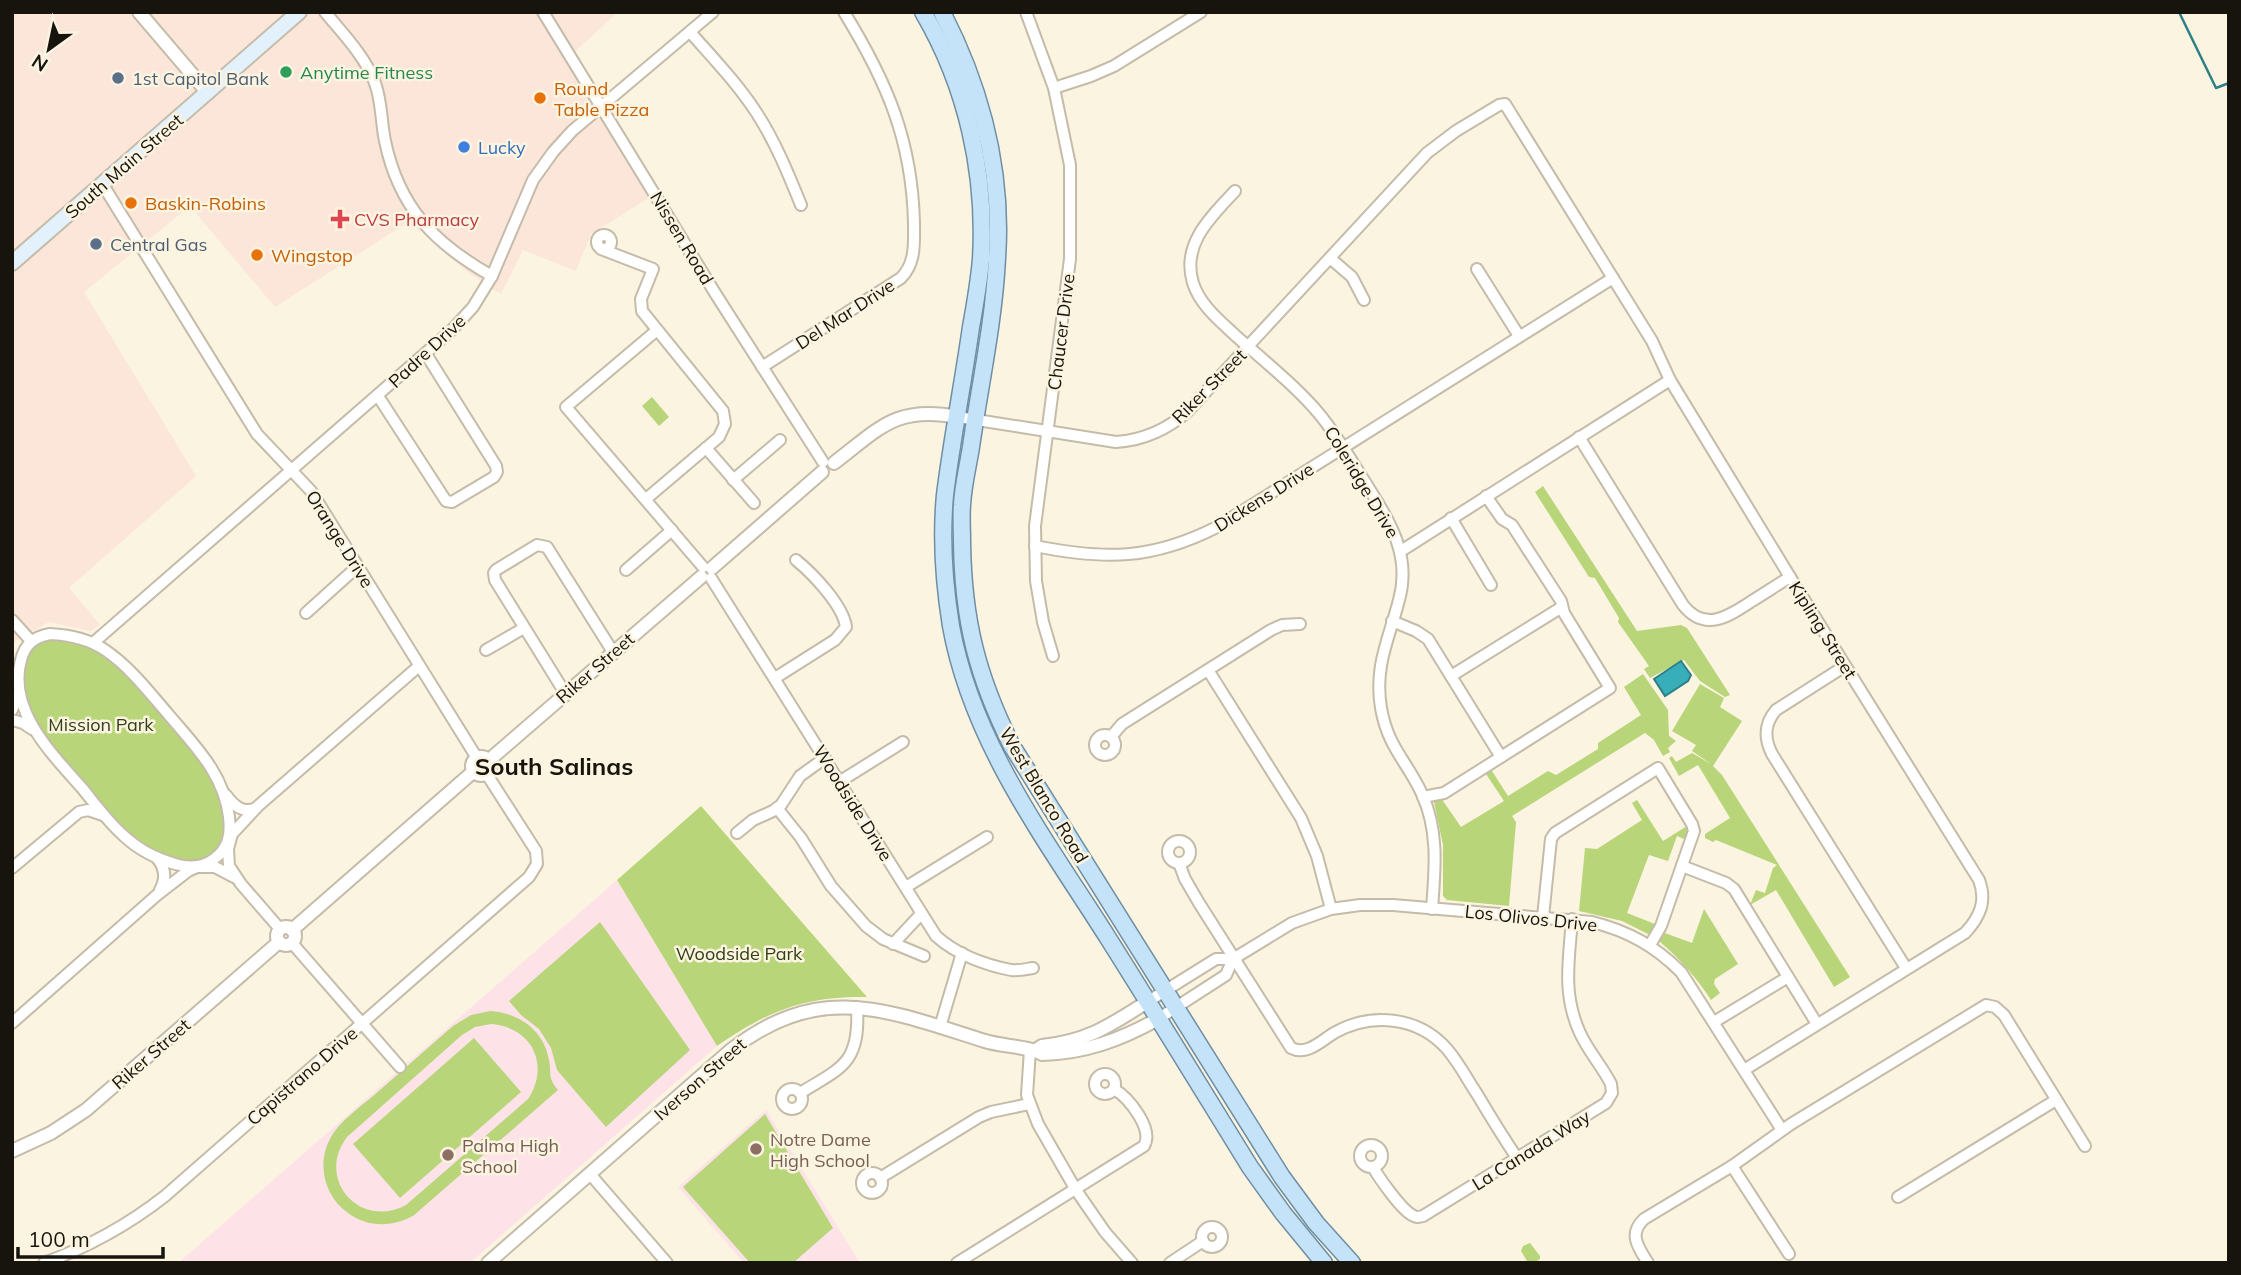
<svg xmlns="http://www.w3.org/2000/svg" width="2241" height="1275" font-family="Mulish,sans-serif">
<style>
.commercial{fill:#fce5d9}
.education{fill:#fde3e8}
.green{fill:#b8d57a;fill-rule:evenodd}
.water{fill:#37aeba;stroke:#2d8086;stroke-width:2}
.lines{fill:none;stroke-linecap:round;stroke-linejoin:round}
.stream{stroke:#2d8086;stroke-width:2.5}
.minor-casing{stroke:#c4bca9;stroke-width:14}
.tertiary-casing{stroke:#c4bca9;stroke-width:16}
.secondary-casing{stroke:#c4bca9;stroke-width:18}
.primary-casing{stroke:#6f8ea3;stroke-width:19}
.minor{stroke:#fff;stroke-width:10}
.tertiary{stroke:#fff;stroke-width:12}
.secondary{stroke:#e2f1fc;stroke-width:14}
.primary{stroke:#c5e3f8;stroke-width:16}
.leisure-dot{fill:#2e9e5b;stroke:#fbf4e0;stroke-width:2.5}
.service-dot{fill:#5c6f8a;stroke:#fbf4e0;stroke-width:2.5}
.food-dot{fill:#e8710a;stroke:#fbf4e0;stroke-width:2.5}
.shop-dot{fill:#3f7fe0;stroke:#fbf4e0;stroke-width:2.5}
.health-dot{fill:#e0444e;stroke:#fbf4e0;stroke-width:2.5}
.education-dot{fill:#8d6e63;stroke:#fbf4e0;stroke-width:2.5}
.labels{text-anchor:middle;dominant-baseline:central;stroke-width:5;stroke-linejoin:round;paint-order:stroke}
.leisure-label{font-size:18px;fill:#27864d;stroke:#fbf4e0;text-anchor:start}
.service-label{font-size:18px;fill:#4e5e75;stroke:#fbf4e0;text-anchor:start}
.food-label{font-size:18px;fill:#c56008;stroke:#fbf4e0;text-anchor:start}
.shop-label{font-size:18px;fill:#366cbe;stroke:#fbf4e0;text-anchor:start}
.street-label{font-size:18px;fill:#17140d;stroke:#fbf4e0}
.health-label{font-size:18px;fill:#be3a42;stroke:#fbf4e0;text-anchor:start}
.park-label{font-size:18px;fill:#323e16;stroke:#fbf4e0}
.education-label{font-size:18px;fill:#785e54;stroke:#fbf4e0;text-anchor:start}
.district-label{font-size:24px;font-weight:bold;fill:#17140d;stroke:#fbf4e0}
</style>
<rect width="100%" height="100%" fill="#fbf4e0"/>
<path class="commercial" d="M12,12H618L570,56L655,194L591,234L576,271L523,250L501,294L469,273L410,221L275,307L190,206L84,292L196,476L69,588L100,625L90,631L49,622L12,643Z"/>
<g class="education">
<path d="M617,880L717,1046L470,1263H178Z"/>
<path d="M766,1110L860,1263H744L678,1187Z"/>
</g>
<g class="green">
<path d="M652,397L669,417L659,426L642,406Z"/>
<path d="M1543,486L1637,631L1681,625L1687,628L1730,695L1725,697L1700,681L1684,660L1650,678L1644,669L1649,666L1618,622L1619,618L1595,578L1589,577L1535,492Z"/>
<path d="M50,634H60L113,656L218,779L229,840L197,867L144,850L45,746L23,705V654Z"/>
<path d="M1643,674L1668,710L1669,736L1676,741L1668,748L1670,752L1663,756L1654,740L1645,733L1512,816L1516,822L1509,906L1447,900L1443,896V845L1434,802L1441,798L1461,827L1504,801L1486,774L1492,771L1508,796L1548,771L1556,775L1598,749V743L1641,715L1624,687Z"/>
<path d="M1700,684L1724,698L1720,707L1742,721L1713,766L1722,775L1850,977L1834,987L1776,890L1750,905L1756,890L1765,893L1773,868L1777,865L1716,840L1713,842L1705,838V834L1730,818L1698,765L1679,776L1669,758L1672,756L1676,762L1692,753L1711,764L1692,751L1696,745L1672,731Z"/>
<path d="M1637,800L1663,841L1687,826L1689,830L1684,839L1677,836L1668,861L1649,855L1627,913L1655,924L1650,935L1622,921L1579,911L1585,848L1597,849L1642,820L1632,803Z"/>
<path d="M701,806L867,997C804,996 768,1011 717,1046L617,880Z"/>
<path d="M1704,909L1738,964L1715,979L1714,984L1720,993L1711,1000C1696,977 1680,959 1659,941L1665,933L1692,943Z"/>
<path d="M600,922L690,1050L606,1127L557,1070L551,1048L539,1029L521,1015L509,1001Z"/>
<path d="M490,1011C519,1013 544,1030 549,1060C552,1074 547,1077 558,1090L413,1216C392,1227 368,1228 348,1213C324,1196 316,1163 331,1137C341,1120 359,1108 373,1096C400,1073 426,1049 453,1026L471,1015ZM491,1024C531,1027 551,1064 528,1099L406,1205C360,1230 315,1179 347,1137L462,1035L475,1027Z"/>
<path d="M474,1038L521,1092L400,1198L353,1144Z"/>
<path d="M765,1114L833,1228L793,1263H750L683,1187Z"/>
<path d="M1530,1243L1540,1256V1259L1535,1262L1527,1261L1521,1251L1523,1246Z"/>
</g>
<path class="water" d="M1681,661L1691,675L1688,681L1665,696L1654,679Z"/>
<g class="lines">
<path class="stream" d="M2179,12L2216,88L2229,83"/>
<defs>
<g id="minor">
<path d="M325,12C343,34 365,56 375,83C382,102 381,122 385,141C399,208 435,244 492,276"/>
<path d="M543,12L715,293L823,462"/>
<path d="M1026,12L1054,88L1070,165V259L1035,526L1036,581L1043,622L1053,656"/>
<path d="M690,32C713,58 737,83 756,112C775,141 788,173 801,205"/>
<path d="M1054,88L1091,76L1114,66L1201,12"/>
<path d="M103,185L257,434L311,491L477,758"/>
<path d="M1235,191C1211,217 1181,244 1193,283C1200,305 1219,320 1236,336C1264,361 1306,394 1327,424C1341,443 1353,463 1365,482C1388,519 1412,554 1399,600C1389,639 1374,666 1381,708C1388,748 1407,761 1422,794C1439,831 1435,869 1432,909"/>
<circle cx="604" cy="242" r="7"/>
<path d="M601,249L653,269L641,299L642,311L723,411L725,424L719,437L646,499"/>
<path d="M1330,258L1352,277L1364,300"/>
<path d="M1477,269L1519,336"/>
<path d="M656,331L566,407L703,567"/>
<path d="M762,367L901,278C916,263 914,243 914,223C912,140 887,82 844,12"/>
<path d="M378,396L446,501L452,502L494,477L497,472L496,466L426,354"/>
<path d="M958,417L1116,442C1144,440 1167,430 1188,411L1427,153L1456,131L1499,105L1505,104L1652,341L1670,380L1790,577L1979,880C1987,901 1980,917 1965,933L1744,1070"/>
<path d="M1579,437L1683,605C1705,633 1729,616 1752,601C1765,593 1777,585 1790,577"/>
<path d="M706,448L754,503"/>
<path d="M733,480L780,440"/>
<path d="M1451,518L1491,585"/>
<path d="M1035,546C1105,560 1152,560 1217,527L1613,278"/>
<path d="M1401,551L1670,380"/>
<path d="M626,570L672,530"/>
<path d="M711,578L936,936C956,954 985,965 1011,970C1018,971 1026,969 1033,968"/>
<path d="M306,613L357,567"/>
<path d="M12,620L31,641"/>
<path d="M1392,621L1416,631L1428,639L1501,757"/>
<path d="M50,634C69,635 89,639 105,650C130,667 149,692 168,714C195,746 224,774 229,817C231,834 229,848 214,859C204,867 192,868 179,865C159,860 139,850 124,836C108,822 95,804 82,788C52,754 7,710 21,660C25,644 34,637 50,634Z"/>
<path d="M93,643L452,330L473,307L492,276L533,180L553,152L572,131L713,12"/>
<path d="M486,650L524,628"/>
<path d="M1845,666L1776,710C1764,724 1764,738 1772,754L1906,968"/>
<path d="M1208,670L1301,818L1317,856L1331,909"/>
<path d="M1451,676L1562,607"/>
<path d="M775,678L835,640L846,627C843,605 813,574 796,560"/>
<path d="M565,693L495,580L494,573L496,570L537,545L547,547L613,652"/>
<path d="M12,710L19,693"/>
<path d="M12,720L23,723L32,729"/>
<circle cx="1105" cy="745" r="10"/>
<path d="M1111,737L1122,724L1271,630L1282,625L1300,624"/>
<path d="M839,782L903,742"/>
<path d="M226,795C234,806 243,814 256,808"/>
<path d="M1423,797L1444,793L1610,688L1564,613L1561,601L1512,525L1502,519L1486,496"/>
<path d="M777,808L801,838L831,886L866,926L883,939L924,956"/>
<path d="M737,833L753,820L773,811L781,805L800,776L825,758"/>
<circle cx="1179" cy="852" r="11"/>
<path d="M156,857C165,867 167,878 160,890"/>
<path d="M1179,863L1185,879L1199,903L1291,1048C1307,1056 1321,1041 1334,1033C1371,1012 1418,1016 1447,1049C1459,1063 1467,1079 1477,1094C1490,1116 1503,1137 1517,1158"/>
<path d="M1682,866L1726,883L1734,889L1817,1024"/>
<path d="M12,868L79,812L88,810L103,815"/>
<path d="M906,887L987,837"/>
<path d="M1543,917L1551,839L1555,833L1658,768L1692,824L1694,831L1661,926L1650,945"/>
<path d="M280,929L241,884L229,866L228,849L232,834L258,806L419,666"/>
<path d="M292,943L400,1067"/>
<path d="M893,944L921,914"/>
<path d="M1147,1002L1216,959H1233"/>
<path d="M1158,1019L1226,975L1233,959L1292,923L1331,909L1360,905H1393L1592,922C1628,931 1655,946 1681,972L1782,1130"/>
<path d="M1714,1022L1788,977"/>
<path d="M12,1023L157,895L188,871L197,867H215L234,877"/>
<path d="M940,1027L962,953"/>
<path d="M1030,1050L1027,1095L1038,1124L1076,1190L1105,1232L1132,1263"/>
<circle cx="1105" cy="1084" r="10"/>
<circle cx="792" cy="1099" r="10"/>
<path d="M800,1093C843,1067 860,1063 857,1007"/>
<circle cx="1371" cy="1156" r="11"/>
<path d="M1732,1166L1789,1254"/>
<path d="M1373,1167C1379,1178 1401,1209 1412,1215C1417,1218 1418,1217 1423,1216L1606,1103L1612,1093L1611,1084C1602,1066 1588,1051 1580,1033C1562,994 1569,960 1572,919"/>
<circle cx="872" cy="1183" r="10"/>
<path d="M590,1174L667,1263"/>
<path d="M880,1178L979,1117L991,1112L1029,1104"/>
<path d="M1898,1197L2056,1100"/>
<circle cx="1212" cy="1237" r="10"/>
<path d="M44,1263C88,1247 128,1225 165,1196L529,877L537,864L536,851L486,773"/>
<path d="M957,1263L1144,1146C1154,1129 1129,1098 1114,1089"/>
<path d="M1170,1263L1203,1241"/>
<path d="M1648,1263C1638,1247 1628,1234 1644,1219L1732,1166L1791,1124L1986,1005L1995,1007L2004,1015L2085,1146"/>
</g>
<g id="tertiary">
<path d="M139,12L208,93"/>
<path d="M834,463C880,428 896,405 958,417"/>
<path d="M712,568L822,472"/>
<circle cx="481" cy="766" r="9"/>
<path d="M488,761L701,577"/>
<circle cx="286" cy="936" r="9"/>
<path d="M292,930L474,771"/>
<path d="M1036,1050L1042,1046C1088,1041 1109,1026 1147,1002"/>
<path d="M12,1151L51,1133L86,1110L279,942"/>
<path d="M488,1263L731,1050C821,980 889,1011 985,1041C1000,1046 1032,1047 1042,1054C1085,1053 1120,1040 1158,1019"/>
</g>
<path id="secondary" d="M12,263L299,12"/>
<g id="primary">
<path d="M923,12C967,87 986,173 981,259C979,282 975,305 971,327C963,383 952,439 945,495C941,538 944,583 951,626C972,743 1046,840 1108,938C1156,1014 1203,1091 1250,1167L1283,1213L1324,1263"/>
<path d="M942,12C981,88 1003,172 997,258C994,321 980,384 971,447C968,466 963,485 962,505C961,517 962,530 962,542C963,620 977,676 1012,746L1282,1177L1316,1223L1352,1263"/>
</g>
</defs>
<use href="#minor" class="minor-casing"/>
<use href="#tertiary" class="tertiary-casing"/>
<use href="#secondary" class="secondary-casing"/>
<use href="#primary" class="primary-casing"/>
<use href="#minor" class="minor"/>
<use href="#tertiary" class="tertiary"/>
<use href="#secondary" class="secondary"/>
<use href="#primary" class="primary"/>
</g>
<circle class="leisure-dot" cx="286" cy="72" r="7"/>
<g class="service-dot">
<circle cx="118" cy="78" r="7"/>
<circle cx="96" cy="244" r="7"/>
</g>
<g class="food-dot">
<circle cx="540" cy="98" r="7"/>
<circle cx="131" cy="203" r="7"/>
<circle cx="257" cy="255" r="7"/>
</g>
<circle class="shop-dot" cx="464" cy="147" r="7"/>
<path class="health-dot" d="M336.5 208.5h7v7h7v7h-7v7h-7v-7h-7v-7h7z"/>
<g class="education-dot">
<circle cx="756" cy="1149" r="7"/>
<circle cx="448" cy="1155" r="7"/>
</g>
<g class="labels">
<g class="leisure-label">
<text x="300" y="72">Anytime Fitness</text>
</g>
<g class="service-label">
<text x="132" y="78">1st Capitol Bank</text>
<text x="110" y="244">Central Gas</text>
</g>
<g class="food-label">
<text x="554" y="88">Round<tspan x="554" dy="21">Table Pizza</tspan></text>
<text x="145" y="203">Baskin-Robins</text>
<text x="271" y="255">Wingstop</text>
</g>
<g class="shop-label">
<text x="478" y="147">Lucky</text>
</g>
<g class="street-label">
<text transform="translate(124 166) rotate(-41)">South Main Street</text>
<text transform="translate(682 238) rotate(59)">Nissen Road</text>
<text transform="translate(845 314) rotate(-33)">Del Mar Drive</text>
<text transform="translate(1061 332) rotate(-83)">Chaucer Drive</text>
<text transform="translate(427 351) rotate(-43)">Padre Drive</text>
<text transform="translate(1209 386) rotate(-45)">Riker Street</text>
<text transform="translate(1362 482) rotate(59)">Coleridge Drive</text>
<text transform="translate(1264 497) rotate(-32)">Dickens Drive</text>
<text transform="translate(340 539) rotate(58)">Orange Drive</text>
<text transform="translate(1823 630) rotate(58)">Kipling Street</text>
<text transform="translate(595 668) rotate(-41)">Riker Street</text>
<text transform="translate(1044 795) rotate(59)">West Blanco Road</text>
<text transform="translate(853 803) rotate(58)">Woodside Drive</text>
<text transform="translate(1531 918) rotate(6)">Los Olivos Drive</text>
<text transform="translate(151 1054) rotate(-41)">Riker Street</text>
<text transform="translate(302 1076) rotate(-41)">Capistrano Drive</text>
<text transform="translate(700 1079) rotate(-41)">Iverson Street</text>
<text transform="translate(1531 1150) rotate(-32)">La Canada Way</text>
</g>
<g class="health-label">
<text x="354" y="219">CVS Pharmacy</text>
</g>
<g class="park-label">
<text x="101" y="724">Mission Park</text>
<text x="739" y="953">Woodside Park</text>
</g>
<g class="education-label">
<text x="770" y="1139">Notre Dame<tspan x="770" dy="21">High School</tspan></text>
<text x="462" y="1145">Palma High<tspan x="462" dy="21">School</tspan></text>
</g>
<g class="district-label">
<text x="554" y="766">South Salinas</text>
</g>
</g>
<rect width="2241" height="1275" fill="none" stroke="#17140d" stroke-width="28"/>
<g transform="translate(49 49) rotate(213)" stroke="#fbf4e0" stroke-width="5" paint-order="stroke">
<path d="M0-5L12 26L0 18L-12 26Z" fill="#17140d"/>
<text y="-10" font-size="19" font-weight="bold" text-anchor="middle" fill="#17140d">N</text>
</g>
<path d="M18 1247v10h145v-10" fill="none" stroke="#17140d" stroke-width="3.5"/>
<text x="28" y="1247" font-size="21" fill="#17140d" stroke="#fbf4e0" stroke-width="5" paint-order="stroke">100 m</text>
</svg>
